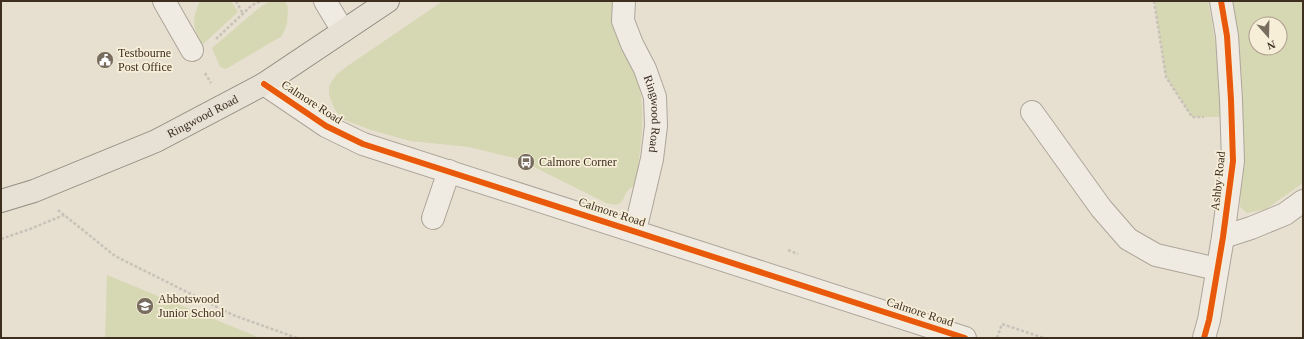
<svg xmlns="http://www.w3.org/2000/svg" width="1304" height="339" font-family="'Times New Roman',serif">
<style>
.green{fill:#d6d7b3;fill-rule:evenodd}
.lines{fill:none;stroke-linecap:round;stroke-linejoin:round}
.minor-casing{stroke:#ada599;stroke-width:24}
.major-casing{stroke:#928b80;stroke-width:24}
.path{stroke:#c8c2b9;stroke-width:2.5;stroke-dasharray:3 2;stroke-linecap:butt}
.minor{stroke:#efebe3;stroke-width:22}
.major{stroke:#e6e1d4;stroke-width:22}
.cycleway-casing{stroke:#f7eed8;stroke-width:8}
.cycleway{stroke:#e8590c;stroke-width:6}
.labels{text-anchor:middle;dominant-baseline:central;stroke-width:3.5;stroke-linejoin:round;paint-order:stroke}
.poi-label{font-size:12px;fill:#3d2e20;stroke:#f7eed8;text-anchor:start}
.street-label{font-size:12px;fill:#3d2e20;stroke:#f7eed8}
</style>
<rect width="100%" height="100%" fill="#e7e0d1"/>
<g class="green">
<path d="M200,1H231L238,12L202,45C193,27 191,21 200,1Z"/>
<path d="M270,1H285L288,8L287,24L282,36L226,69L220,67L212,48L259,8Z"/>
<path d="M443,1H614C623,32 637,64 641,96C645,125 639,155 636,184C634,186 630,188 628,190C621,201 623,208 606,203L518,159L469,147L410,141L371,130L342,119L334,108L329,95V86L336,75L346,67Z"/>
<path d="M1154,1H1208L1217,52L1221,117H1192L1166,77Z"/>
<path d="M1233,1H1303V183L1266,209L1247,213L1240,207L1242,149L1241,91L1235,13ZM1256,24H1280V48H1256Z"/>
<path d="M107,275L260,338H105Z"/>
</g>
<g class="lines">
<defs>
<g id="minor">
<path d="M164,1L192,50"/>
<path d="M325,1L343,31"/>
<path id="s1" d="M624,1L623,21L632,44L645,69L655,97L656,126L652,159L635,231"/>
<path d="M264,84L326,126L363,144L965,338"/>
<path d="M1032,112L1101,208L1128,239L1156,255L1217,269"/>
<path d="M433,218L449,171"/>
<path d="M1223,237L1251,228L1285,214L1303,201"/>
<path d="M1204,338L1209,320L1223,237L1233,161L1231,100L1227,36L1221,1"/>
</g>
<g id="major">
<path id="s2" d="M1,201L34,191L156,141L264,84L388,1"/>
</g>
</defs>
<use href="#minor" class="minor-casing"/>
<use href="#major" class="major-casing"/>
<g class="path">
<path d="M236,1L243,14"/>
<path d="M1154,1L1166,77L1192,117H1204"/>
<path d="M216,39L252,5L261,1"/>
<path d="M205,73L211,83"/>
<path d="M58,210L115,256L233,315L297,338"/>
<path d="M1,239L30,229L64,215"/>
<path d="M788,250L798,254"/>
<path d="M997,338L1002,324L1044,338"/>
</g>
<use href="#minor" class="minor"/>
<use href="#major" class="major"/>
<defs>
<g id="cycleway">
<path d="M264,84L326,126L363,144L965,338"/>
<path d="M1204,338L1209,320L1223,237L1233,161L1231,100L1227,36L1221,1"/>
</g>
</defs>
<use href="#cycleway" class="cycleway-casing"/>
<use href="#cycleway" class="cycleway"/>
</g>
<defs>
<symbol id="civic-disc" viewBox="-11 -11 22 22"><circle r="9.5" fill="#786c5e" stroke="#f7eed8"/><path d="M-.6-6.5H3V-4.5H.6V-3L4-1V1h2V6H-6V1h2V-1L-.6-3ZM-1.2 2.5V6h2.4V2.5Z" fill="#fff"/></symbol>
<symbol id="bus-disc" viewBox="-11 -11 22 22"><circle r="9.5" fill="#786c5e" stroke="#f7eed8"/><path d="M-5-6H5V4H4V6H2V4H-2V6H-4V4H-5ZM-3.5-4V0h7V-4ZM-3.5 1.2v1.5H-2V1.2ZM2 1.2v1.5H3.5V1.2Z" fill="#fff"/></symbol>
<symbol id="school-disc" viewBox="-11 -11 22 22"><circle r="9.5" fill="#786c5e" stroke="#f7eed8"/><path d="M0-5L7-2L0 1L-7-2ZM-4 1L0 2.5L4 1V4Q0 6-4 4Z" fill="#fff"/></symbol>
</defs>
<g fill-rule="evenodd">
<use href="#civic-disc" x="95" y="50" width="20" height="20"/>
<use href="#bus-disc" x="516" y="152" width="20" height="20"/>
<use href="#school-disc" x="135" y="296" width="20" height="20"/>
</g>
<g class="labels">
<g class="poi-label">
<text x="118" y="53">Testbourne<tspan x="118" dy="14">Post Office</tspan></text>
<text x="539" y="162">Calmore Corner</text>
<text x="158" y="299">Abbotswood<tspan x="158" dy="14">Junior School</tspan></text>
</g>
<g class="street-label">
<text transform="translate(312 102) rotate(33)">Calmore Road</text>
<text stroke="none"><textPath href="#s1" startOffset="119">Ringwood Road</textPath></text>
<text stroke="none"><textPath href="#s2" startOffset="219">Ringwood Road</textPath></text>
<text transform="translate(1218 181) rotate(-84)">Ashby Road</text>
<text transform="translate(612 212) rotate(18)">Calmore Road</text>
<text transform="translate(920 312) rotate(18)">Calmore Road</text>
</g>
</g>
<rect width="1304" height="339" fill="none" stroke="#3d2e20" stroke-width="4"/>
<g transform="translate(1268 36) rotate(160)"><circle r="19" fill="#f7eed8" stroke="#ada18e"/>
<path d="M0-3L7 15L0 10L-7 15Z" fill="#786c5e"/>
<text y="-6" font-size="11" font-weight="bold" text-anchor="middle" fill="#3d2e20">N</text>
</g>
</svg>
